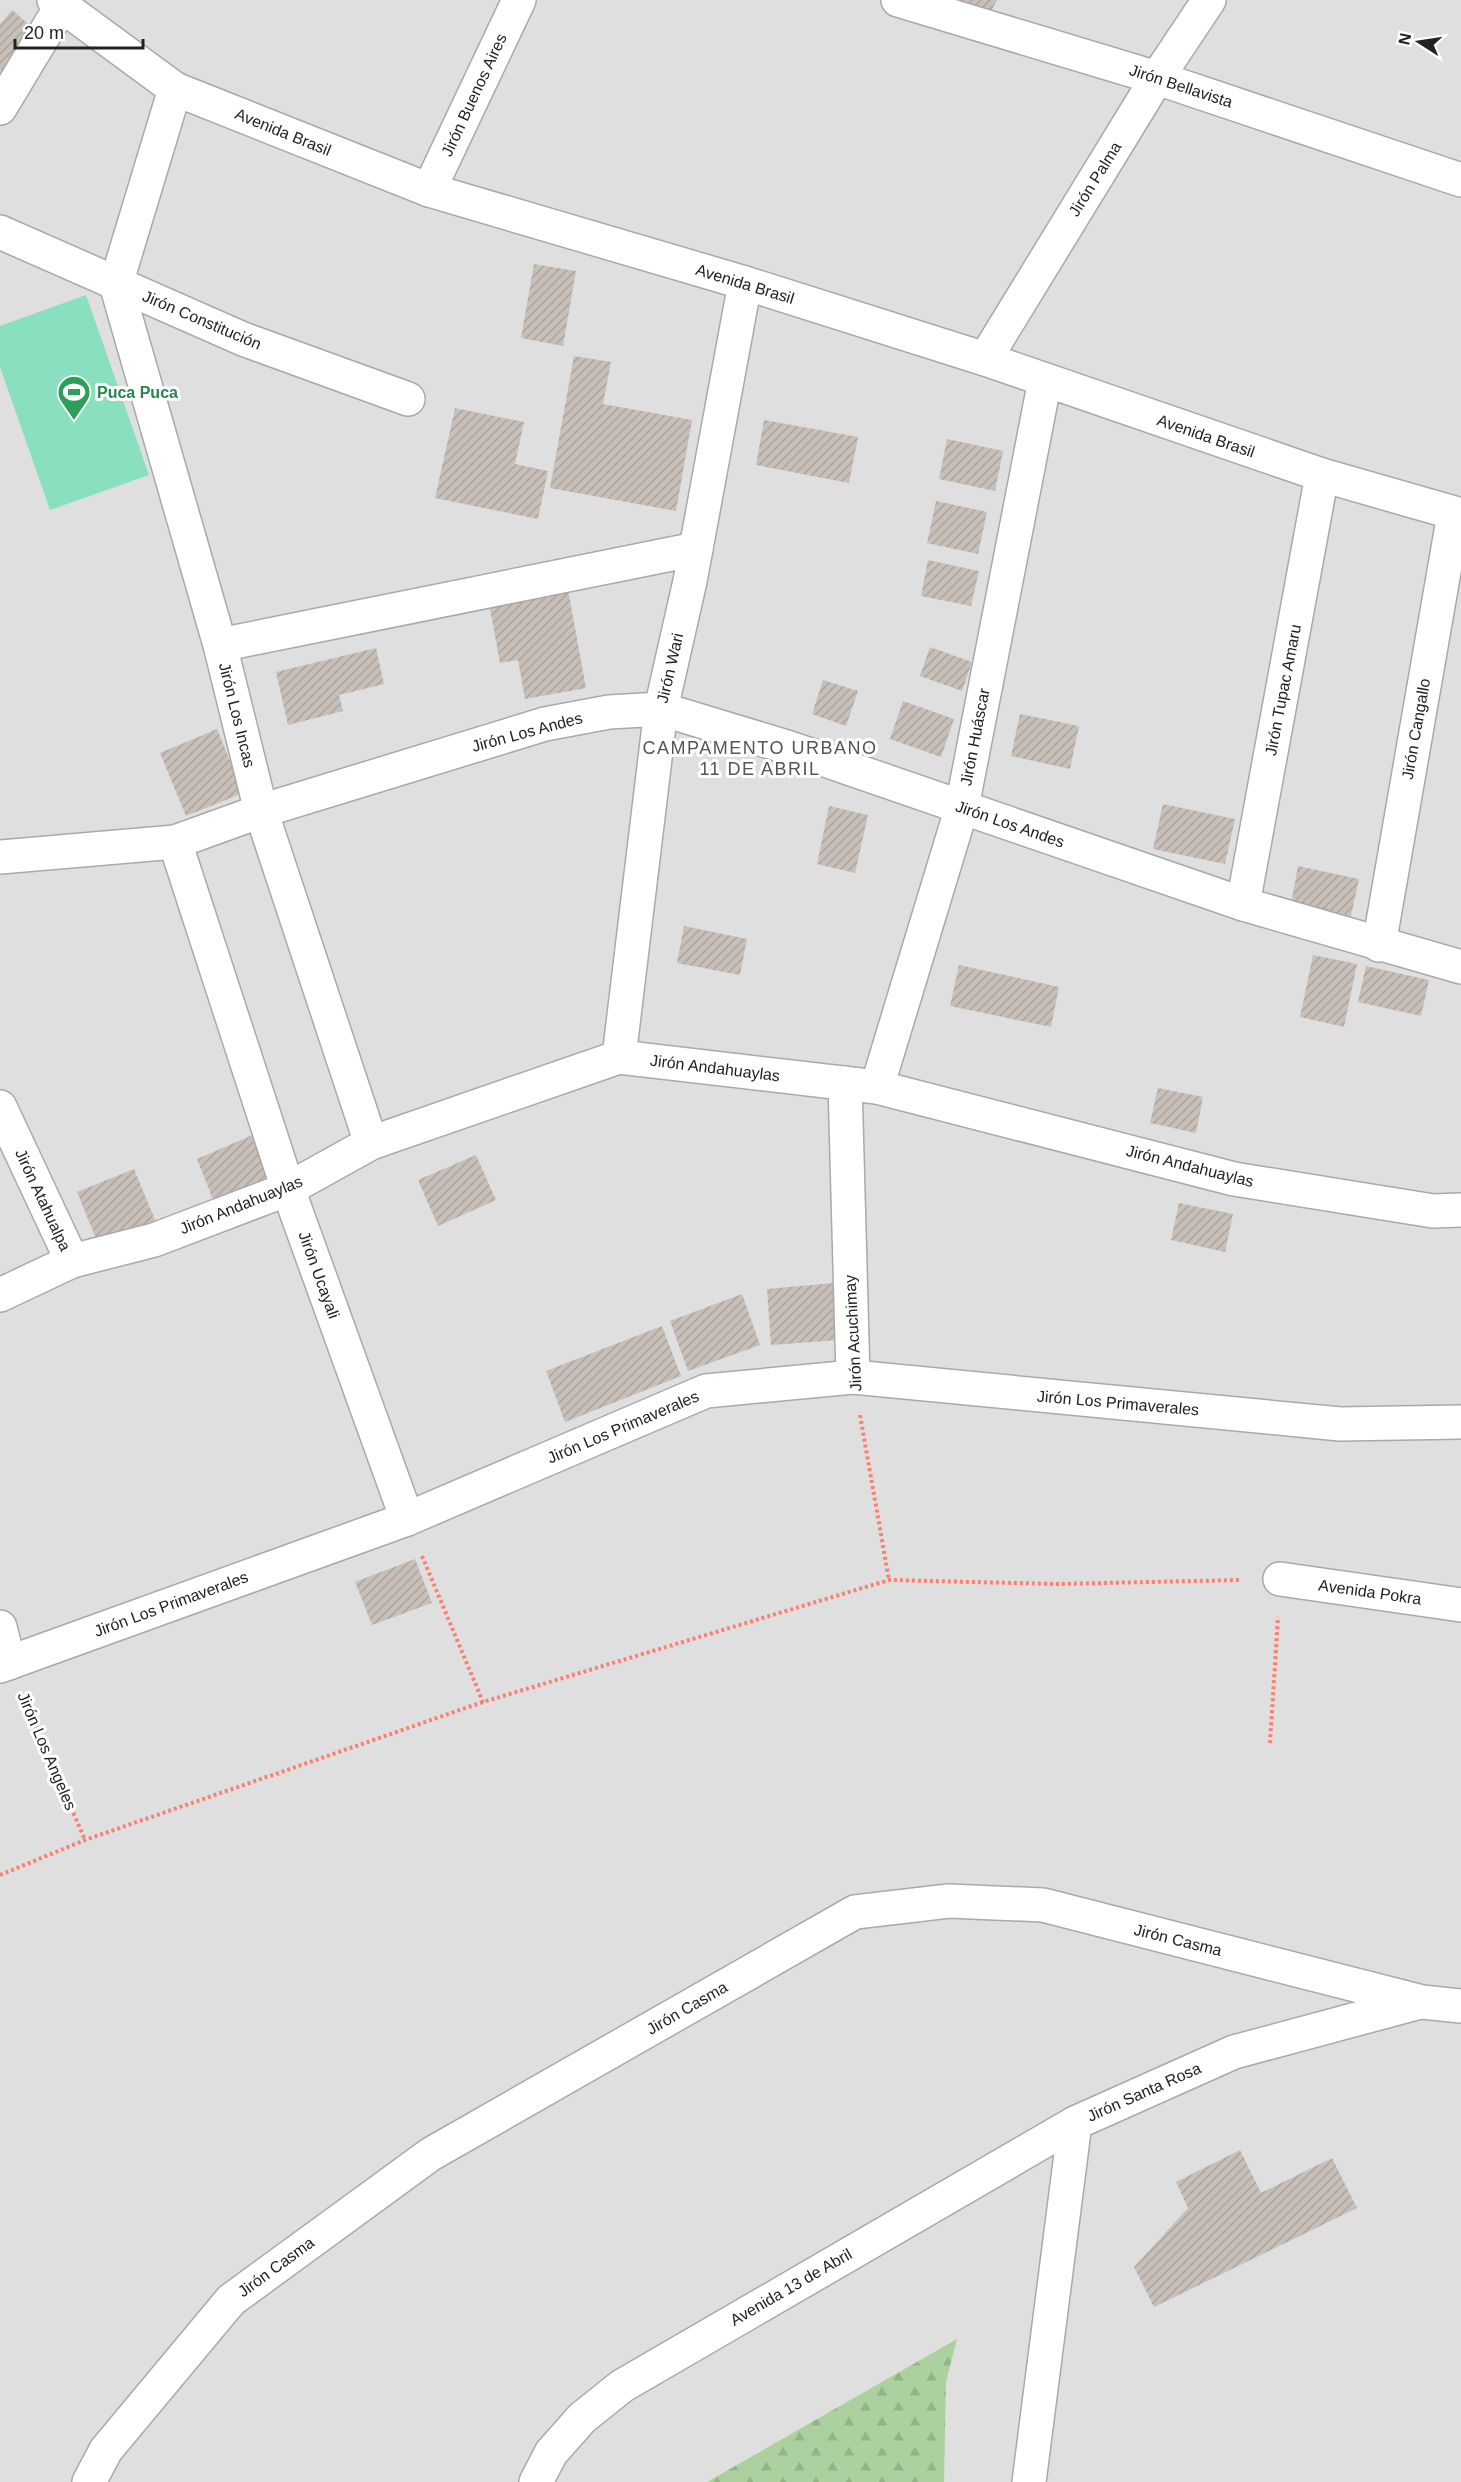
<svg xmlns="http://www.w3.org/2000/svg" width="1461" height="2482" font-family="Helvetica,sans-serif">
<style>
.residential{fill:#e0dfdf}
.forest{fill:url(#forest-firs)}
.pitch{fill:#88e0be}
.building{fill:url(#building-hatch)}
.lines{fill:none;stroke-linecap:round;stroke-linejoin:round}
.minor-casing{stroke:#a9a9a9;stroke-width:36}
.path{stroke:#fa8072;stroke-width:4;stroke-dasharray:3 3;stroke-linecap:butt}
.minor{stroke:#fff;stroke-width:33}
.labels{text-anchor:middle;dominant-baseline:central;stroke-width:6;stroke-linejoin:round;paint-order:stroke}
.street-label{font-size:16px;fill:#222;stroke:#fff}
.leisure-label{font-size:16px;font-weight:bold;fill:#27864d;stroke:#fff;text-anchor:start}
.neighbourhood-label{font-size:18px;letter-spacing:1.5px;fill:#555;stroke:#fff}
</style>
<defs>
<pattern id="forest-firs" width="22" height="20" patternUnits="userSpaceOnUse" patternTransform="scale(1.5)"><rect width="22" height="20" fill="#add19e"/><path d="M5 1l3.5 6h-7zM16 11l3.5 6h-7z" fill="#95b388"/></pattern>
<pattern id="building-hatch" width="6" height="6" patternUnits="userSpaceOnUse" patternTransform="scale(1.5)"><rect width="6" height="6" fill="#c7bfb8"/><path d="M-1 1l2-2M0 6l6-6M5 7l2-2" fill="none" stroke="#aba49e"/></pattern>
</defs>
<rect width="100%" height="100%" fill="#f2efe9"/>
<rect class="residential" x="0" y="0" width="1461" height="2482"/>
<path class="forest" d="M957,2339L946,2382L944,2482H707Z"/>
<path class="pitch" d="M86,295L149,475L50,510L0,367V326Z"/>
<g class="building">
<path d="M945,0H997L991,11Z"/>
<path d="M12,10L40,34L6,74L0,70V24Z"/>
<path d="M534,264L576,271L563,346L521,338Z"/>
<path d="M574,356L611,362L603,404L692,420L676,511L550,488Z"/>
<path d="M455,408L524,422L515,464L548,471L538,519L435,498Z"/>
<path d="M764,420L858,437L849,483L756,465Z"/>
<path d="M947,439L1003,451L995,491L939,479Z"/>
<path d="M936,501L987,512L978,554L927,543Z"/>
<path d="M928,560L979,571L971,606L921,596Z"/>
<path d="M567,584L586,688L525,699L518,660L500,663L488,598Z"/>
<path d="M930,647L972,662L962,691L920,676Z"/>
<path d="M376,648L384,684L339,695L343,711L288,725L276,672Z"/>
<path d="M823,680L858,691L846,726L812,714Z"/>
<path d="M903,701L954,719L941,757L890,739Z"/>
<path d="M1020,714L1079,726L1070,769L1011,756Z"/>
<path d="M217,729L243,793L186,816L160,753Z"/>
<path d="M1163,804L1235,819L1225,864L1153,849Z"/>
<path d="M829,806L868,815L855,873L817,864Z"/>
<path d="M1298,866L1359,879L1351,916L1291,904Z"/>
<path d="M684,926L747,939L740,975L677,963Z"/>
<path d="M1313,955L1357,964L1344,1027L1300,1017Z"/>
<path d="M959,965L1059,987L1051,1027L950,1006Z"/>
<path d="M1366,966L1429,980L1421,1016L1358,1002Z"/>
<path d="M1158,1088L1203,1097L1196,1133L1150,1123Z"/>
<path d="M257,1133L277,1181L216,1207L197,1159Z"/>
<path d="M476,1155L496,1200L438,1226L418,1180Z"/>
<path d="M134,1169L158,1227L101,1251L77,1192Z"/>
<path d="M1179,1203L1233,1214L1225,1252L1171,1240Z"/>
<path d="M834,1283L839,1340L771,1345L767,1289Z"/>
<path d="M742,1294L760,1345L688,1371L670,1321Z"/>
<path d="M662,1326L681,1376L565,1422L546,1371Z"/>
<path d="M415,1559L432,1603L372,1625L355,1582Z"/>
<path d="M1240,2150L1261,2193L1332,2158L1357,2208L1154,2307L1134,2267L1188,2208L1176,2182Z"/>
</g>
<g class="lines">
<defs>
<g id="minor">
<path d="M54,0L175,89L429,190L745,283L985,359L1322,475L1461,515"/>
<path d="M898,0L1157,78L1461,180"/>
<path d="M175,89L116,284L220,645L261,811L371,1143"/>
<path d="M0,108L65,0"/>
<path d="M429,190L519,0"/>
<path d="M0,232L243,339L408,399"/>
<path d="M985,359L1157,78L1209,0"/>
<path d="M220,645L696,549"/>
<path d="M175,842L288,1189L407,1519"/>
<path d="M0,857L175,842L261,811L545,724L609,712L661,709L790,748L1243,904L1461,967"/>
<path d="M1243,904L1322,475"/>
<path d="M1379,945L1454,514"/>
<path d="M619,1057L661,709L690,581L745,283"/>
<path d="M845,1083L853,1377"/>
<path d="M877,1087L962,807L1045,380"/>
<path d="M0,1107L72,1261"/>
<path d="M0,1295L72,1261L154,1240L288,1189L371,1143L619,1057L877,1087L1234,1179L1433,1211L1461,1210"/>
<path d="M1280,1579L1461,1605"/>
<path d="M0,1627L9,1663"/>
<path d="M0,1666L407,1519L706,1391L853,1377L1340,1424L1461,1422"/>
<path d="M89,2482L106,2450L231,2300L431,2154L855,1912L949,1901L1043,1905L1422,2002L1461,2006"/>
<path d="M536,2482L551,2453L582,2418L622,2386L1075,2123L1234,2052L1420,2002"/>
<path d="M1029,2482L1075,2123"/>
</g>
</defs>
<use href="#minor" class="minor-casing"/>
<g class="path">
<path d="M860,1415L889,1580"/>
<path d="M422,1556L483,1702"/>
<path d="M24,1697L85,1840"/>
<path d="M1270,1743L1278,1617"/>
<path d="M0,1875L85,1840L483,1702L889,1580L1058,1584L1241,1580"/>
</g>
<use href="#minor" class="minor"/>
</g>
<defs>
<symbol id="stadium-pin" viewBox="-11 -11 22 30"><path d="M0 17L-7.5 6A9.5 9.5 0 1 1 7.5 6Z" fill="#2e9e5b" stroke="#fff"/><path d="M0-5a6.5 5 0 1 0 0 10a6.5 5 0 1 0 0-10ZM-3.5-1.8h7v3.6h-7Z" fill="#fff"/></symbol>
</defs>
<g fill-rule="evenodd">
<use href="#stadium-pin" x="55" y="373" width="38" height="52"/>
</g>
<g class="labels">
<g class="street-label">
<text transform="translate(1181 86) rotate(18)">Jirón Bellavista</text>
<text transform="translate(474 95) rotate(-65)">Jirón Buenos Aires</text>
<text transform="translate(283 132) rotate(22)">Avenida Brasil</text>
<text transform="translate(1095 179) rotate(-58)">Jirón Palma</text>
<text transform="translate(745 284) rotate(17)">Avenida Brasil</text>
<text transform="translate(202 320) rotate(23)">Jirón Constitución</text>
<text transform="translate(1206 436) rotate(19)">Avenida Brasil</text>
<text transform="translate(670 668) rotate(-77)">Jirón Wari</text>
<text transform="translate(1283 690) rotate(-79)">Jirón Tupac Amaru</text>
<text transform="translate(237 715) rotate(76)">Jirón Los Incas</text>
<text transform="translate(1416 729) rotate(-80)">Jirón Cangallo</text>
<text transform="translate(527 732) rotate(-15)">Jirón Los Andes</text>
<text transform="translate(975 737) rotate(-79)">Jirón Huáscar</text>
<text transform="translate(1010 824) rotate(19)">Jirón Los Andes</text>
<text transform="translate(715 1068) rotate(7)">Jirón Andahuaylas</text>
<text transform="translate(1190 1166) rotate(14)">Jirón Andahuaylas</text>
<text transform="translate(43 1200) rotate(65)">Jirón Atahualpa</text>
<text transform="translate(241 1205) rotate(-22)">Jirón Andahuaylas</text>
<text transform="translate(319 1275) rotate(70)">Jirón Ucayali</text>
<text transform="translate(853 1333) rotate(-93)">Jirón Acuchimay</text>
<text transform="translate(1118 1403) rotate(5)">Jirón Los Primaverales</text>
<text transform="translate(623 1427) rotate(-23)">Jirón Los Primaverales</text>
<text transform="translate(1370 1592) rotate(8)">Avenida Pokra</text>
<text transform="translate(171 1604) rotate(-20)">Jirón Los Primaverales</text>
<text transform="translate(47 1751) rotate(67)">Jirón Los Angeles</text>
<text transform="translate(1178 1940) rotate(14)">Jirón Casma</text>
<text transform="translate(687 2008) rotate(-30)">Jirón Casma</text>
<text transform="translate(1144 2092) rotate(-24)">Jirón Santa Rosa</text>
<text transform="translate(276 2267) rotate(-36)">Jirón Casma</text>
<text transform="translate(791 2287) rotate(-30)">Avenida 13 de Abril</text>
</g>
<g class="leisure-label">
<text x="97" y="392">Puca Puca</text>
</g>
<g class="neighbourhood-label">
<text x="760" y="748">CAMPAMENTO URBANO<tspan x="760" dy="21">11 DE ABRIL</tspan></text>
</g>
</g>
<g transform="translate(1419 42) rotate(282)" stroke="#ffffff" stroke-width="4.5" paint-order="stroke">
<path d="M0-4.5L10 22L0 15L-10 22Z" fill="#222222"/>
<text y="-9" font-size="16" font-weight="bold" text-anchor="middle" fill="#222222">N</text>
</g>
<path d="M15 39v9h128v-9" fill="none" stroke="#222222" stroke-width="3"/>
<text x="24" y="39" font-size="18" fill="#222222" stroke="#ffffff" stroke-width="4.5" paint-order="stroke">20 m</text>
</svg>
